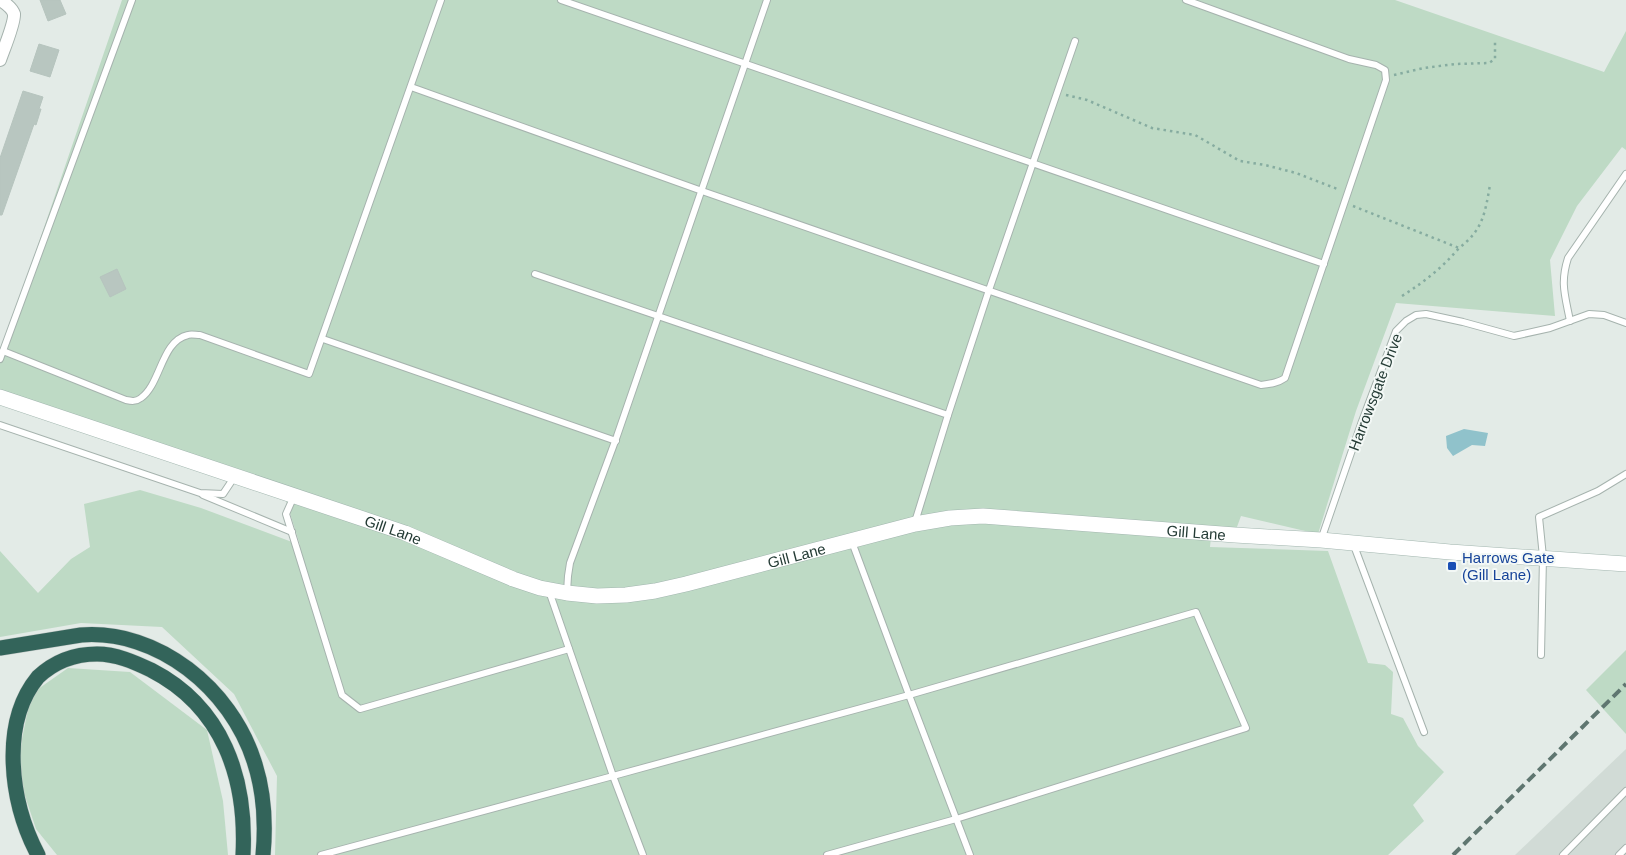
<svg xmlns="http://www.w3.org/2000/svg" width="1626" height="855" font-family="Helvetica,sans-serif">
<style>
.built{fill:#d1dbd6}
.green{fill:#bedac5}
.water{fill:#90c2cb}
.building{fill:#b8c6c0;stroke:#b6c4be}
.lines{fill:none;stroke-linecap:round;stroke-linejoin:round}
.lane-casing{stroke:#a6b3ae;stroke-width:8}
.street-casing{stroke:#a6b3ae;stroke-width:14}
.secondary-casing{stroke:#a2b6af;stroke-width:16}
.highway-casing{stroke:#c2c8c6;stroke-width:16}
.path{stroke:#86aca0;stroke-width:2.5;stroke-dasharray:2.5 4;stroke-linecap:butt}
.lane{stroke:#fff;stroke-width:6}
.street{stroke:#fff;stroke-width:12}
.secondary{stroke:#fff;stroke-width:15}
.highway{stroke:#33645a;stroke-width:15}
.rail{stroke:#5f7670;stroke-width:4;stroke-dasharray:10 5;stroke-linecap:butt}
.transit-dot{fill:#1a4fb4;stroke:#f3f8f6;stroke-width:2}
.labels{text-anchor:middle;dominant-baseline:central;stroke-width:4;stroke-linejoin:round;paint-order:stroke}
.street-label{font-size:15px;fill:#243b35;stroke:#f3f8f6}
.transit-label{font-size:15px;fill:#164399;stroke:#f3f8f6;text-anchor:start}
</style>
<rect width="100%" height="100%" fill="#e3ebe7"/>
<path class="built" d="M1626,749V855H1515Z"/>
<g class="green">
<path d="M122,0H1395L1604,72L1626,31V150L1622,147L1577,206L1550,260L1555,316L1396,303L1356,411L1318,534L1241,516L1234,535L1211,537L1210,547L1328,551L1368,663L1385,665L1393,672L1391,714L1403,718L1418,746L1444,772L1413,805L1424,821L1388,855H275L277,776L234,694L162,627L81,623L0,637V551L38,593L71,559L90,547L84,504L140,490L201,508L300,545L284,494L0,397V356Z"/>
<path d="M1626,650V734L1586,690Z"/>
<path d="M68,668L130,672L207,730L223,801L228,855H57L36,829L16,769L31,694Z"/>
</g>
<path class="water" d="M1464,429L1488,433L1485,446L1472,445L1453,456L1447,448L1446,436Z"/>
<g class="building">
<path d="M40,0H60L66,14L48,21Z"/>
<path d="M39,44L59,50L50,77L30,71Z"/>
<path d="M23,91L43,97L39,109H41L36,125L34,124L2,215H0V158Z"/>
<path d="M117,269L126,289L110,297L100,277Z"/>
</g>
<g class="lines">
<defs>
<g id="lane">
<path d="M561,0L1324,264"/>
<path d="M411,87L702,191L1261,385C1270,384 1278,383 1285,378L1386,80L1385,70L1376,65L1349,59L1186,0"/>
<path d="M535,274L948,415L915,522"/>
<path d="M1570,321C1565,295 1560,283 1568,258L1626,174"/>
<path d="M323,339L616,441"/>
<path d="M3,351L126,400C131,401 136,402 141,398C161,384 161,341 188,335C191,334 196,335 200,335L309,374L441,0"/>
<path d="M0,359L132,0"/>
<path d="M948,415L989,290L1075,41"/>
<path d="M0,425L200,493L223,494L235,476"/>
<path d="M203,495L292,532"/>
<path d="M294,496L286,514L342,695L360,709L569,649"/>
<path d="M1321,540L1361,424L1396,331L1406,321L1416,315L1426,314L1463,322L1514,336L1550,328L1589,314L1604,315L1626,323"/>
<path d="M1353,543L1424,732"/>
<path d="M567,592L568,576L570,563L617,436L767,0"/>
<path d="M1541,655L1543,557L1539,517L1598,491L1626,474"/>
<path d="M321,855L613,776L549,591"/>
<path d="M643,855L613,776L909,695L970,855"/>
<path d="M827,855L956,819L1246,728L1196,612L909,695L852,542"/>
<path d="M1563,855L1626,791"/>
<path d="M1619,855L1626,848"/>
</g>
<path id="street" d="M0,0C5,3 12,8 14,14C15,23 3,51 0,60"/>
<g id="secondary">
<path id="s1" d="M0,397L405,533L513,579L540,588L567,593L597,596L626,595L655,591L686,584L915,524L950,518L983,516L1235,535L1321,540L1450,552L1626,564"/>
</g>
<g id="highway">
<path d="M0,648L81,635C158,629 231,689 254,761C264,791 266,823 263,855"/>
<path d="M38,855C10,802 0,723 38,677C54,662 75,654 97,654C116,654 134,662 151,670C223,707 247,778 243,855"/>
</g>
</defs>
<use href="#lane" class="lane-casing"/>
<use href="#street" class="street-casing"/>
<use href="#secondary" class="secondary-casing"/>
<use href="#highway" class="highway-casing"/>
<g class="path">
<path d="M1394,75L1424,68L1455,64L1489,63L1495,59V42"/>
<path d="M1066,95L1087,100L1152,128L1195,135L1240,161L1265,165L1296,173L1340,190"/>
<path d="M1353,206L1459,248C1483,230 1485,213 1490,185"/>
<path d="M1402,296C1424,282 1442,268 1459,248"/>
</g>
<use href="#lane" class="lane"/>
<use href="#street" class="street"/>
<use href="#secondary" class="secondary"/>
<use href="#highway" class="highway"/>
<path class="rail" d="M1453,855L1626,684"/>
</g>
<rect class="transit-dot" x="1447" y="561" width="10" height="10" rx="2.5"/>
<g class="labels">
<g class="street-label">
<text transform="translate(1375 392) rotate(-69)">Harrowsgate Drive</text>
<text stroke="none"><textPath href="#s1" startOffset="415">Gill Lane</textPath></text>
<text stroke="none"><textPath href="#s1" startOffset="1240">Gill Lane</textPath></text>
<text stroke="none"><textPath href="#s1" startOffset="835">Gill Lane</textPath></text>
</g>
<g class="transit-label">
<text x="1462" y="557">Harrows Gate<tspan x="1462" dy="17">(Gill Lane)</tspan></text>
</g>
</g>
</svg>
